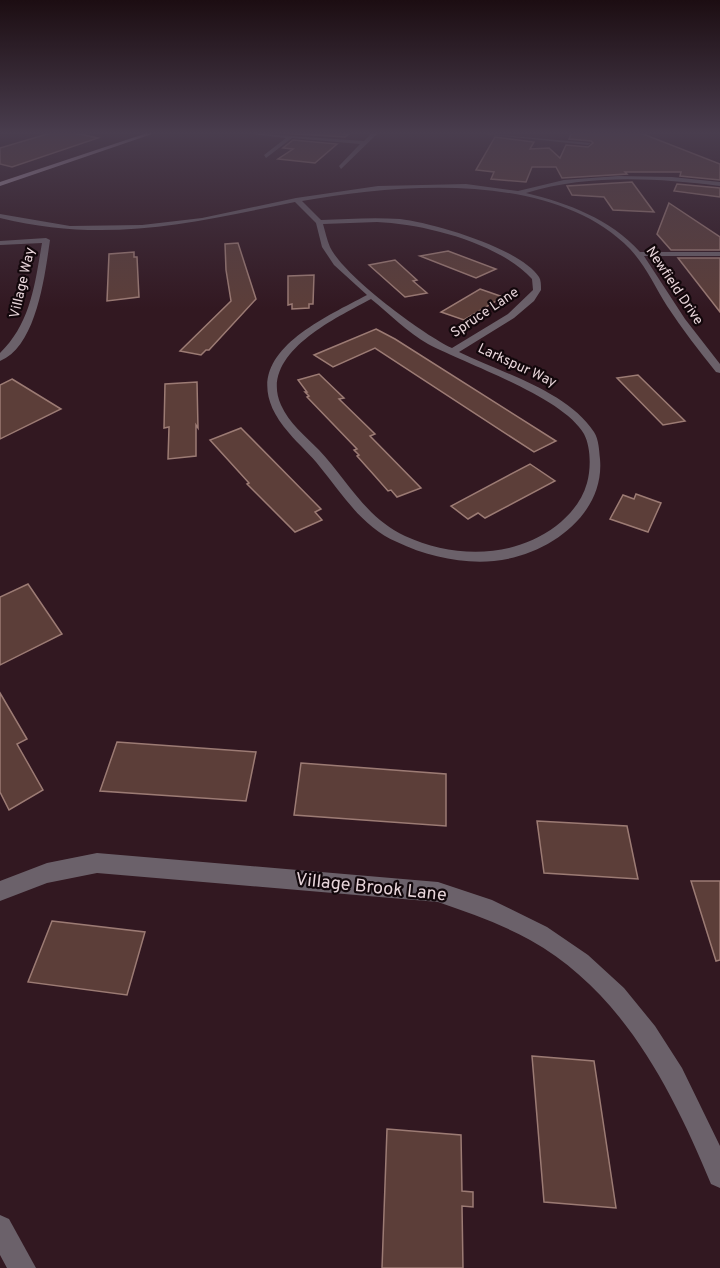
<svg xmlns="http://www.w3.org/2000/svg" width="720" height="1268" font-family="Overpass,sans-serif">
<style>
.building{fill:#5c3e39;stroke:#9c7b74;stroke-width:1.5}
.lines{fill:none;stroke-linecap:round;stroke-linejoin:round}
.minor{fill:#6b616a;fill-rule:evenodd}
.major{fill:#b6a1b4;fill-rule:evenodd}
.labels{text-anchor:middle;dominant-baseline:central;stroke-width:4.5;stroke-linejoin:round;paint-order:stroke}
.far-street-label{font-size:14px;fill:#e8d5da;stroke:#12070b}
.near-street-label{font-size:18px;fill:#e8d5da;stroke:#12070b}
</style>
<rect width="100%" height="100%" fill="#321821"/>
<g class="building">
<path d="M54,132H70L98,138L12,167L0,164V148Z"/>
<path d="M265,132H324L349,134L345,137Z"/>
<path d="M572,132H638L720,164V180L680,176L681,172H625L627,174L562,178L556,167H532L526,182L491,179L494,172L476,170L495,137L534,142L530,149L549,148L560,158L566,145L588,147L593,143L591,141L569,139Z"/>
<path d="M293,140L337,144L315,163L278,159L293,149L283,148Z"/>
<path d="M632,182L654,212L613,210L604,197L572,195L567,186Z"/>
<path d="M677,184L720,188V197L674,191Z"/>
<path d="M669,203L720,237V250H671L657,234Z"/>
<path d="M238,243L256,299L209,350H206L201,355L180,351L231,301L226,270L225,244Z"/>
<path d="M448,251L496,269L476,278L420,256Z"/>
<path d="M134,252V257H137L139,297L107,301L109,254Z"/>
<path d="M678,258H720V312Z"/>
<path d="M395,260L417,280L413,281L427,293L405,297L369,265Z"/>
<path d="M314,275L313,304H309V308L292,309V304L288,305V276Z"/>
<path d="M480,289L503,297L464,320L441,312Z"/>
<path d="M376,329L395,339L556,441L534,452L375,348L333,367L314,355Z"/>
<path d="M319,374L344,398L339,399L375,434L370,436L421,488L397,497L391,490L388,491L374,475L357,456L359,455L354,450L357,449L307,397L309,396L305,392H307L298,380Z"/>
<path d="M638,375L685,421L663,425L617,378Z"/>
<path d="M12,379L61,409L0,439V385Z"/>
<path d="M197,382L198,428L196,425V456L168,459L169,427L164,428L165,384Z"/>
<path d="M241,428L321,509L315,512L322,520L295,532L247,484L249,483L210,440Z"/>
<path d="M530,464L555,481L485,518L478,513L468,519L451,506Z"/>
<path d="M636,494L661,503L648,532L610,519L623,495L634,499Z"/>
<path d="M28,584L62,634L0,665V597Z"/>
<path d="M0,693L27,739L17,744L43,790L9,810L0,792Z"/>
<path d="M117,742L256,752L246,801L100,791Z"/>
<path d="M301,763L446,774V826L294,815Z"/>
<path d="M537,821L627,826L638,879L544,873Z"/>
<path d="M691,881H720V960L716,961Z"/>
<path d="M52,921L145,932L127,995L28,982Z"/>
<path d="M532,1056L594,1061L616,1208L544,1202Z"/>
<path d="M387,1129L461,1135L462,1191L473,1192V1207L462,1206L463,1268H382Z"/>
</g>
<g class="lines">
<g class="minor">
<path d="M234,132L364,141L373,132H379L341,169L339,166L360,144L292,138L266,158L264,155L286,138Z"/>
<path d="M465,132L591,143L588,145Z"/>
<path d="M618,176L672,177L720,182V186C656,178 588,174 526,193C567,203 611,219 640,252H720V256H644L685,319L720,364V373L716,372C699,351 682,329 667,306C655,287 646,266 630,249C553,170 400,184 302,201L321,220C347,219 373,217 400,219C433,223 520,248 539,277C541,280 541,285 541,290L534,301L514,318L459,352C502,373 567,391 594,432C599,440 599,450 600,459C605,516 546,556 494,561C461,564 426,556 397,542C362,527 343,495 320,467C311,455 299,445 289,433C227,362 312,324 367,295L334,265L322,247L316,223L295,202C191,223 106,244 0,218V214L70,226L142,225L202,218L296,198L378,186L466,184L518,191L564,180ZM377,222C425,224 499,243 532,279L533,290L508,314L452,348C422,334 343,275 330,247C327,240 325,231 323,224ZM371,299C390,314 407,332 428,344C468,365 563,397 584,434C591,447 591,469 587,483C582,501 570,515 556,526C512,559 453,558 405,536C366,518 347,480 319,450C305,436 289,423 281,405C258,354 336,318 371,299Z"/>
<path d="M46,238L50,240C45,274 37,346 0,361V353C31,323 35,283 42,243L0,245V241Z"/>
<path d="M97,853L438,882L492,900L547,927L588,955L624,988L655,1026L682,1068L720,1146V1188L711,1184C672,1090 623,992 530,940C501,924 470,913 438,902L97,873L47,883L0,901V881L47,863Z"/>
<path d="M0,1215L9,1219L36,1268H7L0,1255Z"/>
</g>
<path class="major" d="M150,132H158L0,186V182Z"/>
</g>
<linearGradient id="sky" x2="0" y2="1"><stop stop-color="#1c0d12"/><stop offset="0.43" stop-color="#493d4e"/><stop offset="1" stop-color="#493d4e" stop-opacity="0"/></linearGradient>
<rect width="720" height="309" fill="url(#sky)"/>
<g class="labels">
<g class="far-street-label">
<text transform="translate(23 283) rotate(-77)">Village Way</text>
<text transform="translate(674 286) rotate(56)">Newfield Drive</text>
<text transform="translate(485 313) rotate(-34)">Spruce Lane</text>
<text transform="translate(517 366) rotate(25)">Larkspur Way</text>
</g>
<g class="near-street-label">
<text transform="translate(371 888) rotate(6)">Village Brook Lane</text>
</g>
</g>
</svg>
